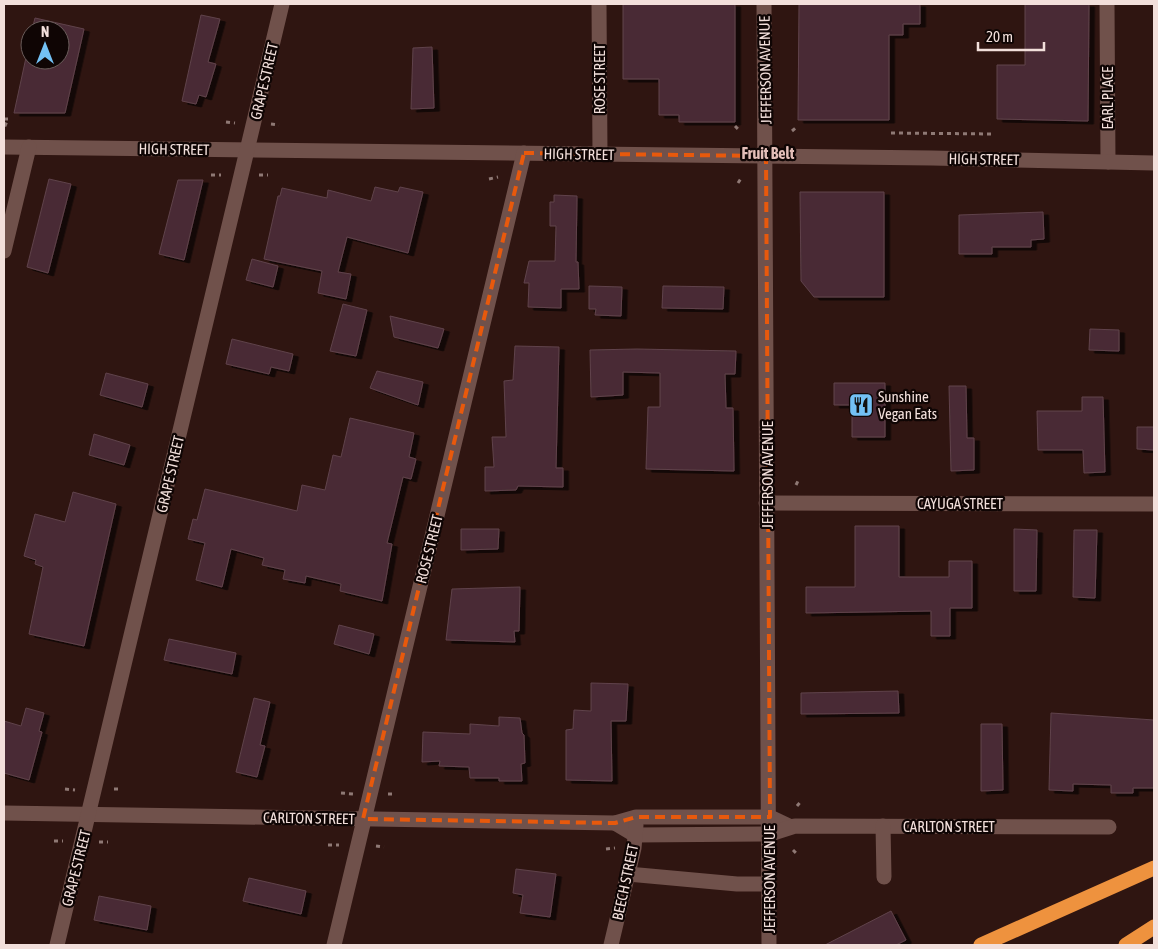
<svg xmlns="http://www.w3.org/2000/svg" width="1158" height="949" font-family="'Asap Condensed',sans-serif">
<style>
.building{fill:#482c34;stroke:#60424b;filter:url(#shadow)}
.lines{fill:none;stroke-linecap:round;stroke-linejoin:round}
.path{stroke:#8f7975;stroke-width:3;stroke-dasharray:4 4;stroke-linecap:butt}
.minor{stroke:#70514b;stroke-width:15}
.highway{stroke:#ee923e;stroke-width:15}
.marked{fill:none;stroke:#e8590c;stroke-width:4;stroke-dasharray:10 6;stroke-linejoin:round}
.labels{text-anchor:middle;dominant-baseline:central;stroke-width:4.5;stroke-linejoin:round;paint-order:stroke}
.street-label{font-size:15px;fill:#f2dfdb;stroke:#0f0504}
.poi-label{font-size:15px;fill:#f2dfdb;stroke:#0f0504;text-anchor:start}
.neighbourhood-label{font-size:16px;font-weight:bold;fill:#e3beb8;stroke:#0f0504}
</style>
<defs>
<filter id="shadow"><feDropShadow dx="5.5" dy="3" stdDeviation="0" flood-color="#0009"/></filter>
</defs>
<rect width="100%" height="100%" fill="#2f1511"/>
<g class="building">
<path d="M623,4H735V122H679V115H659V79H623Z"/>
<path d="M799,4H920V24H903V35H889V120H798Z"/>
<path d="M1025,4H1089L1088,121L997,119V65H1025Z"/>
<path d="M201,15L220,19L208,62L216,64L206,97L199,95L196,104L182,101Z"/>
<path d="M35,18L84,29L65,113H14L30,39V60H60V30H32Z"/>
<path d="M432,47L434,108L411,109L413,48Z"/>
<path d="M49,179L71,184L48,273L27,267Z"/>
<path d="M178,180H203L184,260L159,254Z"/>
<path d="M375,187L398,192L400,187L423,192L408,253L347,237L338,272L351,274L346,299L318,293L322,271L264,259L278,196H280L282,188L327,198L328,190L371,201Z"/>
<path d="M800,192H884V297H814L801,281Z"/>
<path d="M554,195L577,196L576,262H578L579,289H561V308L528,307L529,283H524L529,261H555L556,226H550V202H554Z"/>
<path d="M1043,212L1044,239L1031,240V247H992V254H959V215Z"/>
<path d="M252,259L278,266L273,287L246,280Z"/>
<path d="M589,286L622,287L621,316L595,315L596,309H589Z"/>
<path d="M663,286L724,287L723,309L662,308Z"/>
<path d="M343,304L367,310L356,356L330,351Z"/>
<path d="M390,316L444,329L438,348L394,337Z"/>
<path d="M1090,329L1119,330V351L1089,350Z"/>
<path d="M232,339L293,354L289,371L271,367L269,374L226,364Z"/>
<path d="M515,346L559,347L556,468H563V487L518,486L516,490L485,491V467H494L492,437H506L504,381L513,380Z"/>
<path d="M637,349L736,351L735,374H725L726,408H733L734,471L646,469L648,407H660V373L623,372V395L591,397L590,350Z"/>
<path d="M377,371L423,382L418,405L370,388Z"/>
<path d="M106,373L148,384L142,407L100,395Z"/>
<path d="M834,383H885V437H852V405H834Z"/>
<path d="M949,386H966L967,438H974V470L951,471Z"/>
<path d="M1082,397H1103L1105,472L1084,473L1083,450H1038L1037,411H1082Z"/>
<path d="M350,418L414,433L409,457L416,459L411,479L403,477L387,543L392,544L382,601L340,591L341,584L306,576L305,583L283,579L285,570L262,565L264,558L231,549L222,587L196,580L205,543L188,539L193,519L197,520L205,489L297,511L302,485L325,490L333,455L341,457Z"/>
<path d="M1137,427H1154V450L1137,449Z"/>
<path d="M94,434L130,445L124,465L89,455Z"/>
<path d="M73,492L116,504L84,646L29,634L43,567L35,564L36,560L24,556L35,514L65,522Z"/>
<path d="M855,526H899V577H949V561H972V608H950V636H931V611L806,613V587H855Z"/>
<path d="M461,529H499L498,549L461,550Z"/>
<path d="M1014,529L1037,530L1036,591H1014Z"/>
<path d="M1074,530H1097L1095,598L1073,597Z"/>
<path d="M520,587L519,631H514L515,642L446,640L452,589Z"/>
<path d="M339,625L374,634L369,654L334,644Z"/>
<path d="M169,639L236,653L232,674L164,660Z"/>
<path d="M591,683L628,684L626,721H611L612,781L566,780V730L573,729L574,710L591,711Z"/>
<path d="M898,691L899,713L801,714V693Z"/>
<path d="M254,698L270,702L260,745L265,746L257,777L236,772Z"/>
<path d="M26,708L44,713L39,731L42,732L29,780L4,773V721L21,726Z"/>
<path d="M1051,713L1154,720V788H1133V793H1111V785L1073,784V791L1049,790Z"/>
<path d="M499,717L520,718L522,733L524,735L525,763L521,764L522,781H499V778H470L469,767L439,766L440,761L422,762L423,732L470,734V724L499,726Z"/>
<path d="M981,724H1002L1003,790L981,791Z"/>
<path d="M516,869L556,874L550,917L520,913L523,895L513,893Z"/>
<path d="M249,878L306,891L301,914L243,901Z"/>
<path d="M99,896L151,906L147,930L94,920Z"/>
<path d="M891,911L906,940L896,945H825Z"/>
</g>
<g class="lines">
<g class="path">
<path d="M4,119H8L4,128"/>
<path d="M226,122L235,123"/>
<path d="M271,124L279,125"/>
<path d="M735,126L740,131"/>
<path d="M792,131L798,126"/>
<path d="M891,133L994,134"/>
<path d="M211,175H221"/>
<path d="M259,175H268"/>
<path d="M489,179L498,177"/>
<path d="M738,183L742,177"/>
<path d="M796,485L799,479"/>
<path d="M65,789L75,790"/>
<path d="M114,789H122"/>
<path d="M341,793L353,794"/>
<path d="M388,794H396"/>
<path d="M797,806L802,800"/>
<path d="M54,841H63"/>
<path d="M99,842H108"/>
<path d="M328,845H339"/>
<path d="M376,846L384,847"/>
<path d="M606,849L615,848"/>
<path d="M793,850L796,853"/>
</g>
<g class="minor">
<path d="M599,4L600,154"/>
<path d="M764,4L769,945"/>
<path d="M1107,4L1108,162"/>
<path d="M4,147L932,158L1154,163"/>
<path d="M4,251L29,147"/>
<path d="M766,503L1154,504"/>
<path d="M4,813L615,823L636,817H770L789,826"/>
<path d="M615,823L635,835L770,834L795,826L1109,827"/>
<path d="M883,826L884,877"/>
<path d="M628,874L737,884H769"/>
<path d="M57,945L282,4"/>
<path d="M334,945L524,153"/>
<path d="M611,945L634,848L636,825"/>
</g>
<g class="highway">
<path d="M981,945L1154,868"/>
<path d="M1126,945L1154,927"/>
</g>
</g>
<path class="marked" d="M524,153L766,156L770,817H636L615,823L363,819Z"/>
<defs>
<symbol id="restaurant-square" viewBox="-11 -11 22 22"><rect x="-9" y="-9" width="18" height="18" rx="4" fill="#73c1f5" stroke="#0f0504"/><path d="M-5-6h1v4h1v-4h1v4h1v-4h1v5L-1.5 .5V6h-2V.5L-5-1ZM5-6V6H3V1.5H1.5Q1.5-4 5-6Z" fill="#111"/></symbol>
</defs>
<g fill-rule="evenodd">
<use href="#restaurant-square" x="847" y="391" width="28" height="28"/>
</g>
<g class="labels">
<g class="street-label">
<text transform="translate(765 70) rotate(-91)">JEFFERSON AVENUE</text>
<text transform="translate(599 79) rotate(-90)">ROSE STREET</text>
<text transform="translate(264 81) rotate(-77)">GRAPE STREET</text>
<text transform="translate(1107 98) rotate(-90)">EARL PLACE</text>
<text transform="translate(174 149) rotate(1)">HIGH STREET</text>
<text transform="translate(579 154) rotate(1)">HIGH STREET</text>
<text transform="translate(984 159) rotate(1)">HIGH STREET</text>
<text transform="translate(170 474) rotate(-77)">GRAPE STREET</text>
<text transform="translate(767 475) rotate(-90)">JEFFERSON AVENUE</text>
<text x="960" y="503">CAYUGA STREET</text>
<text transform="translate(429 549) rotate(-76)">ROSE STREET</text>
<text transform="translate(309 818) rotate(1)">CARLTON STREET</text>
<text x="949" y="826">CARLTON STREET</text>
<text transform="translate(76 868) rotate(-76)">GRAPE STREET</text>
<text transform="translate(769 879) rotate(-90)">JEFFERSON AVENUE</text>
<text transform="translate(625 882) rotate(-78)">BEECH STREET</text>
</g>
<g class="poi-label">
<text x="878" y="396">Sunshine<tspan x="878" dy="17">Vegan Eats</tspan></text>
</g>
<g class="neighbourhood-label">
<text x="768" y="153">Fruit Belt</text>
</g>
</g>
<rect width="1158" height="949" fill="none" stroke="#f2dfdb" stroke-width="10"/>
<g transform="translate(45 45)"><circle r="24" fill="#0f0504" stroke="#6a5c5a"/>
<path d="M0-4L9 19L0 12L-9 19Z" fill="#73c1f5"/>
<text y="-8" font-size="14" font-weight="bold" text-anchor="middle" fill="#f2dfdb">N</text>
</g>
<path d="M978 42v8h66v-8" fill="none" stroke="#f2dfdb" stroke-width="2.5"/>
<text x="986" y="42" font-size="15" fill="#f2dfdb" stroke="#0f0504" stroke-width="4" paint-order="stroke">20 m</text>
</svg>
